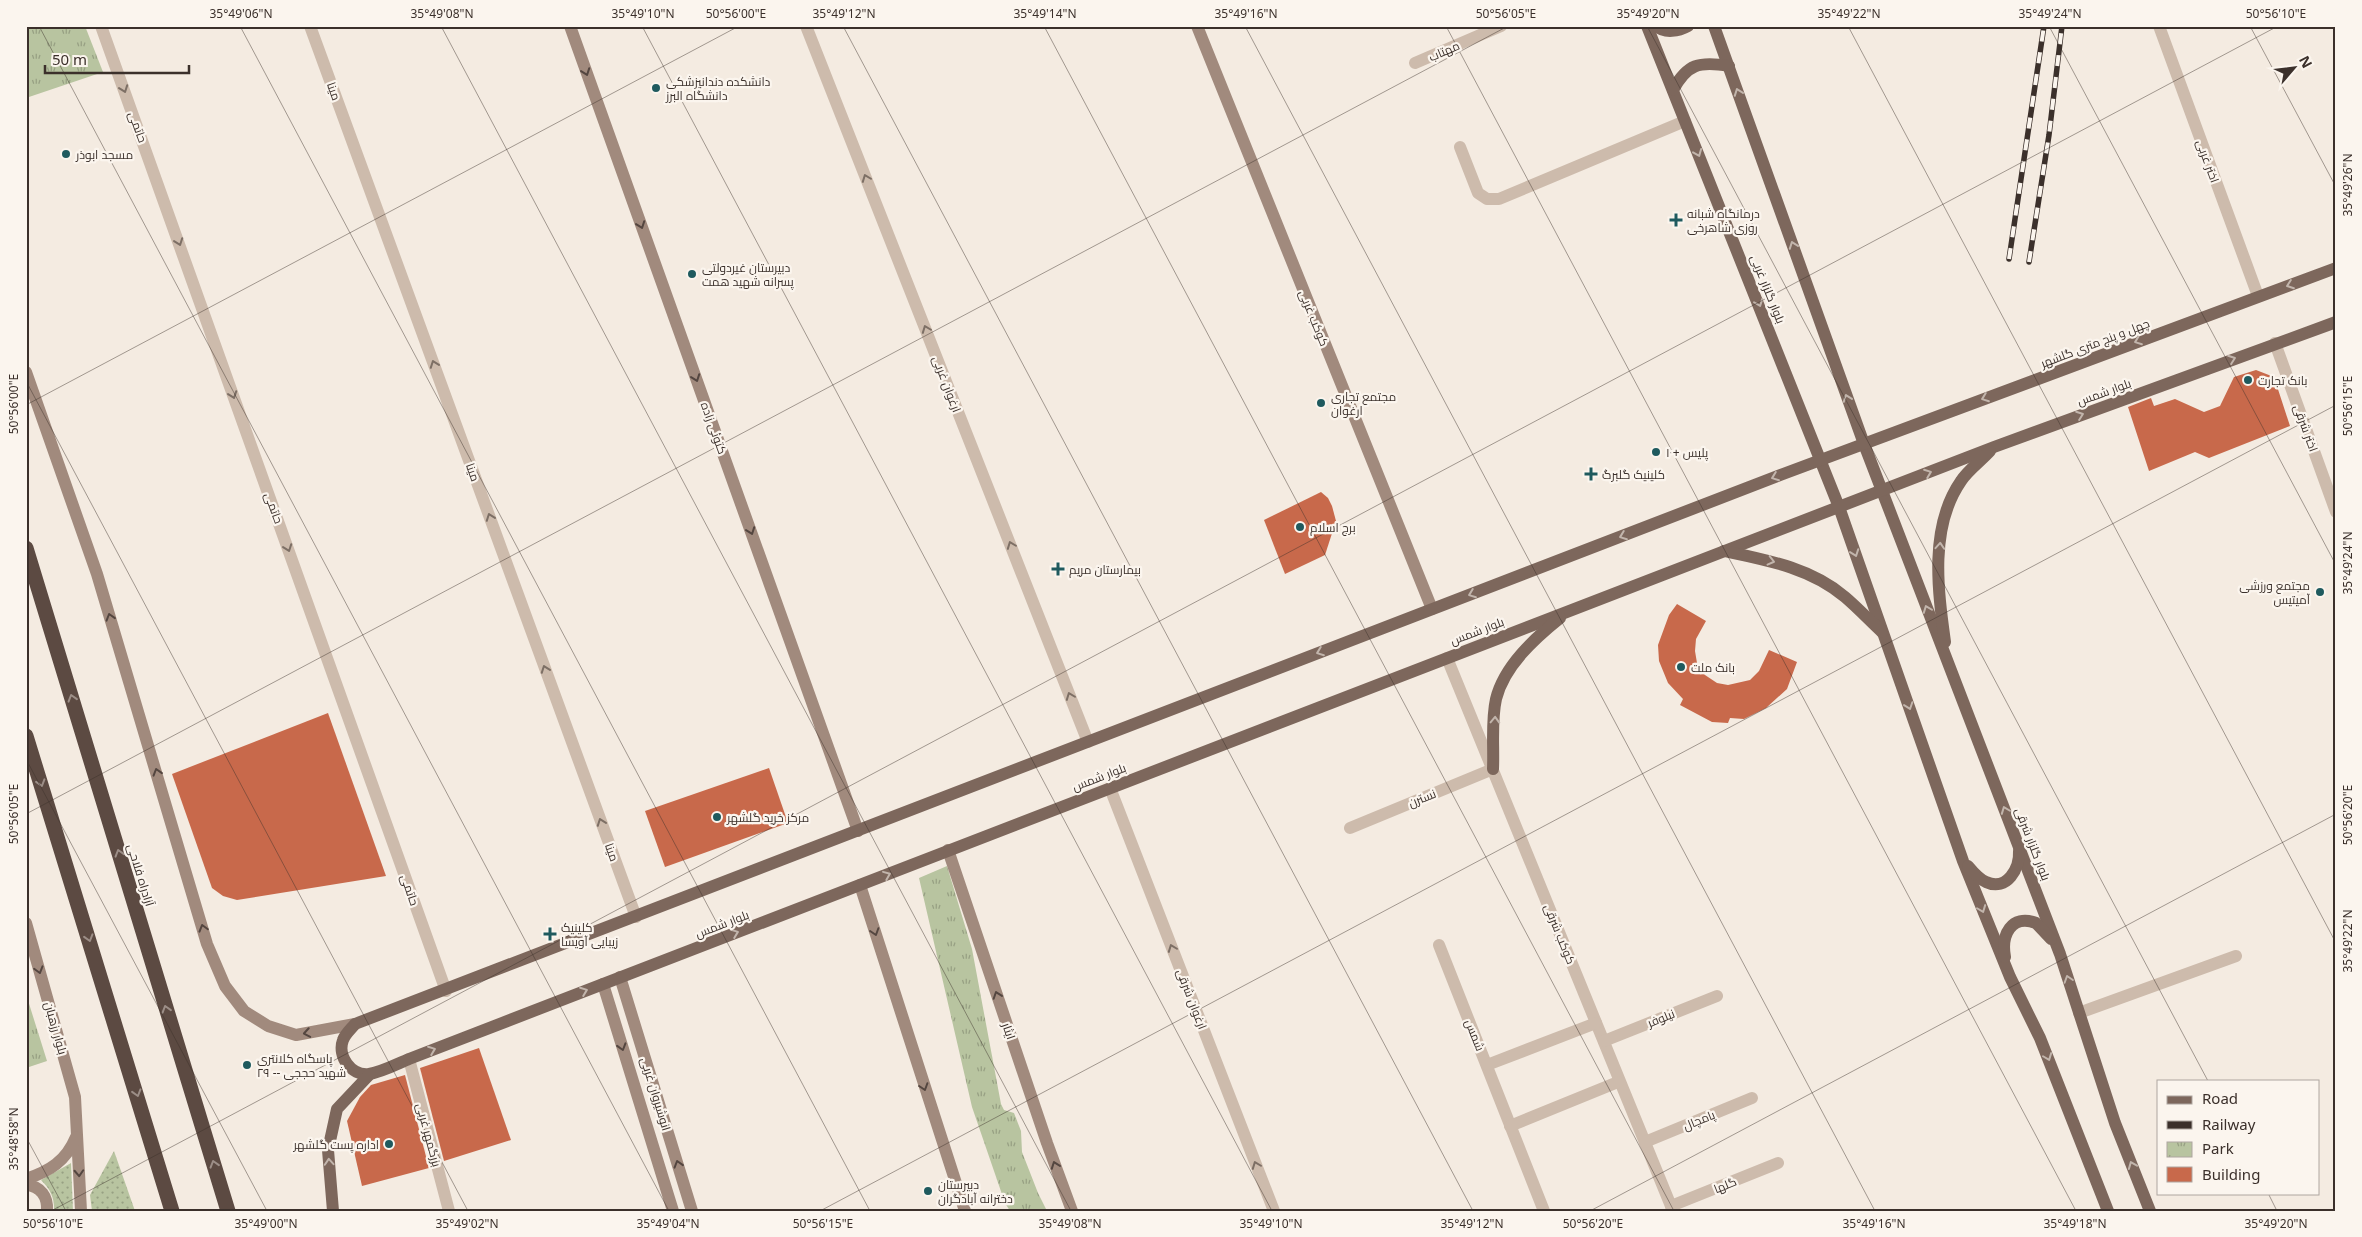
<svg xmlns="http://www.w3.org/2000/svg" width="2362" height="1237" font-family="'Noto Sans',Cairo,sans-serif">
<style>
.grass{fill:url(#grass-dots)}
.park{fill:url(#park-tufts)}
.building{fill:#c8694b}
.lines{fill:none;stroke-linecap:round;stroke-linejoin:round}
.street{stroke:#cdbbac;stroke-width:12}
.secondary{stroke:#a18a7d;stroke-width:12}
.primary{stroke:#7d675c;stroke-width:12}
.highway{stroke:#5c4a42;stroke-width:15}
.rail-casing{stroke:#3b302b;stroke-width:5.5}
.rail{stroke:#fbf5ee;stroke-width:4;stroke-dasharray:11;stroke-linecap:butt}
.oneway{stroke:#544640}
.oneway2{stroke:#7d6f65}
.oneway3{stroke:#c2b5ac}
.oneway4{stroke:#9c8e87}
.ticks{fill:none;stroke:#3b302b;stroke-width:1;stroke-opacity:0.45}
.poi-dot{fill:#1f5a5e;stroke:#fbf5ee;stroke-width:2}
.labels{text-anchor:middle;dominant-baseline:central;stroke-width:4.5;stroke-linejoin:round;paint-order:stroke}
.street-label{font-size:12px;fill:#3b302b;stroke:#fbf5ee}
.poi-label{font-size:12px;fill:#3b302b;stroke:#fbf5ee;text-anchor:start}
.neatline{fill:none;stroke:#3b302b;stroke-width:2}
.ticks-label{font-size:12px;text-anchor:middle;fill:#3b302b}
</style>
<defs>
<pattern id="grass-dots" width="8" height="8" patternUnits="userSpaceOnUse" patternTransform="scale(1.25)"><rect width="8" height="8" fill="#b8c4a0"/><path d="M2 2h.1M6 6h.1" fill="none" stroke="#97a083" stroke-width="1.8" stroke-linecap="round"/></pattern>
<pattern id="park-tufts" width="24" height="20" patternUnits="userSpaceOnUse" patternTransform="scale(1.25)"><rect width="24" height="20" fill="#b8c4a0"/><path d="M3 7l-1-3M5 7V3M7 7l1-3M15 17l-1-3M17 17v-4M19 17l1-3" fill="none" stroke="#97a083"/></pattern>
</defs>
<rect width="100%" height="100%" fill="#f4ebe1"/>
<g class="grass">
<path d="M114,1151L135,1211H92L90,1195Z"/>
<path d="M71,1163L73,1211H54C55,1198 50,1189 41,1180Z"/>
</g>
<g class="park">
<path d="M26,26H85L103,72L26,98Z"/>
<path d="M947,866L972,949L1001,1104L1004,1110L1014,1113L1021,1131L1022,1152L1038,1193L1047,1211H1010L1005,1203L972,1107L919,878Z"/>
<path d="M26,994L47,1061L26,1068Z"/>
</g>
<g class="building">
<path d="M2256,370L2274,377L2290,426L2209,458L2195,452L2149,471L2128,407L2151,398L2154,406L2175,399L2204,412L2220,406L2234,377Z"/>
<path d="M1321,492L1328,498L1332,506L1336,521L1325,555L1285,574L1264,520Z"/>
<path d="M1677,604L1706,621L1696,639L1695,651L1697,663L1705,675L1717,683L1728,685L1750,680L1759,671L1769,650L1797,662L1787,689L1766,708L1744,719L1730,718L1728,723L1712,722L1680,705L1683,699L1668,683L1659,661L1658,645L1669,615Z"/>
<path d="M328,713L386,876L237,900L223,896L212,888L172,774Z"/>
<path d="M769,768L788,823L665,867L645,811Z"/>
<path d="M479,1048L511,1140L444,1161L420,1068Z"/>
<path d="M405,1075L429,1168L362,1186L347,1121L360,1097L371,1085Z"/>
</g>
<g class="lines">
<g class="street">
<path d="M101,26L446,991"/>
<path d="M310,26L636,917"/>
<path d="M806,26L1088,742"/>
<path d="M2159,26L2258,296"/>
<path d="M1415,63L1501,26"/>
<path d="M1460,147L1478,193L1487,199H1499L1685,121"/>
<path d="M2275,343L2336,512"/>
<path d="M1447,658L1673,1211"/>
<path d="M1110,788L1274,1211"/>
<path d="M1350,828L1493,769"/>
<path d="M1439,945L1544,1211"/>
<path d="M2079,1013L2236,956"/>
<path d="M1604,1041L1717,996"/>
<path d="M409,1059L449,1211"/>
<path d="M1487,1065L1596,1023"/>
<path d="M1510,1126L1618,1082"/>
<path d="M1645,1142L1752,1098"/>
<path d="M1671,1206L1778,1163"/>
</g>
<g class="secondary">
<path d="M570,26L858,831"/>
<path d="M1197,26L1432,609"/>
<path d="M26,372L97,574L207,944L225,986L244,1011L268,1026L296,1035L355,1024"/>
<path d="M948,850L1047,1143L1072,1211"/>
<path d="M860,885L965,1211"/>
<path d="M26,923L75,1097L81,1211"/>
<path d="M620,977L692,1211"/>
<path d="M603,984L673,1211"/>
<path d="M26,1179C50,1171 66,1161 76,1137"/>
<path d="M26,1185C41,1186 48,1197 47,1211"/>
</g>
<g class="primary">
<path d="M1647,26L1839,507L1963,861L2010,977L2040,1038L2108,1211"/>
<path d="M1656,26C1665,34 1679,31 1688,26"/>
<path d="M1714,26L1864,444L2060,954L2115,1123L2150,1211"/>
<path d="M1673,90C1687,64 1699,61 1729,66"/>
<path d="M2336,268L1783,474L355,1024C351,1029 345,1034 343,1040C337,1056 351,1076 369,1074C382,1072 397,1064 409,1059L1994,447L2336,322"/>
<path d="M1724,551C1767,560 1811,568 1845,597C1858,608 1870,621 1882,632"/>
<path d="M1945,642C1938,591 1929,527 1961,481C1968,470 1981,461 1990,451"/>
<path d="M1493,769C1494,746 1491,721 1496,699C1504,666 1535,638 1560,618"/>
<path d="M1968,866C1973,872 1979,879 1986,882C2007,892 2020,868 2019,851"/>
<path d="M2005,957C2001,935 2011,914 2036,923L2051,939"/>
<path d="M333,1211L328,1150L337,1109L370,1074"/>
</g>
<g class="highway">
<path d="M26,548L228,1211"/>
<path d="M26,736L172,1211"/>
</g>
<defs>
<g id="rail">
<path d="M2009,259L2044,26"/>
<path d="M2029,262L2049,135L2062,26"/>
</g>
</defs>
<use href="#rail" class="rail-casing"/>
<use href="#rail" class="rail"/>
</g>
<defs><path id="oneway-chevron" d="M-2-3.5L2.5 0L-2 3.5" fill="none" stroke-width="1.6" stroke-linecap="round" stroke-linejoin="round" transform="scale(1.25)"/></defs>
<g class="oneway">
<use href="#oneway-chevron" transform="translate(586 72) rotate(70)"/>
<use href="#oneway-chevron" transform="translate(641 225) rotate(70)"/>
<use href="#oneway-chevron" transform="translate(696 378) rotate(70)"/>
<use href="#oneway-chevron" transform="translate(751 531) rotate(70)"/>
<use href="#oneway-chevron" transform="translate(110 617) rotate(-107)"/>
<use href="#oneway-chevron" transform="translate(157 772) rotate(-107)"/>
<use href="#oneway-chevron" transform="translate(203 928) rotate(-106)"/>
<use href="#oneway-chevron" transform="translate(875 932) rotate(72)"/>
<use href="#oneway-chevron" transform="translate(39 970) rotate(74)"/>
<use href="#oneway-chevron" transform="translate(997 995) rotate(-109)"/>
<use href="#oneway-chevron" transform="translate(307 1033) rotate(170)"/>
<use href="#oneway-chevron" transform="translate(622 1047) rotate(73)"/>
<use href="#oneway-chevron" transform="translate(924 1087) rotate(72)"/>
<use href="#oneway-chevron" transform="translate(678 1164) rotate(-107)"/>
<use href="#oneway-chevron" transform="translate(1055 1165) rotate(-110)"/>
<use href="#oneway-chevron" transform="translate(79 1173) rotate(87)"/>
</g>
<g class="oneway2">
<use href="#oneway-chevron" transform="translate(124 89) rotate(70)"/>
<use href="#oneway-chevron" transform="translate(866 178) rotate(-111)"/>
<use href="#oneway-chevron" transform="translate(179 242) rotate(70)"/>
<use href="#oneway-chevron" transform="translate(926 329) rotate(-111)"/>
<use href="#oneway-chevron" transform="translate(434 364) rotate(-110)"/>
<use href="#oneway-chevron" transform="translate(233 395) rotate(70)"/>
<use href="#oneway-chevron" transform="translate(490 517) rotate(-110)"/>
<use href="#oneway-chevron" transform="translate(1011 545) rotate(-111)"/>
<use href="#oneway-chevron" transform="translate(288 548) rotate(70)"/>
<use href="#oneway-chevron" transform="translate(545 669) rotate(-110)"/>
<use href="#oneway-chevron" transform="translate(1070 696) rotate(-111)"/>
<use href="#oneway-chevron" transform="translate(601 822) rotate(-110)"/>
<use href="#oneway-chevron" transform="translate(1172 948) rotate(-111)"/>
<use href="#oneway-chevron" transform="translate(1256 1165) rotate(-111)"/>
</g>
<g class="oneway3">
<use href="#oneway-chevron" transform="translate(1738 92) rotate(-110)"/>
<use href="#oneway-chevron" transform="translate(1698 153) rotate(68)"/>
<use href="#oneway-chevron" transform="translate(1793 245) rotate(-110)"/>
<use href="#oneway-chevron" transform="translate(2290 285) rotate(160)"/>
<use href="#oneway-chevron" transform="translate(1759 303) rotate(69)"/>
<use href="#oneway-chevron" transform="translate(2138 341) rotate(159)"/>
<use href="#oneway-chevron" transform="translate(2232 359) rotate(-20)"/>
<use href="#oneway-chevron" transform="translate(1847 398) rotate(-110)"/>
<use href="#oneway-chevron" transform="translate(1985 398) rotate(159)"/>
<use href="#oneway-chevron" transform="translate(2080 415) rotate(-20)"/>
<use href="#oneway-chevron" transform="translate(1928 473) rotate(-21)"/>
<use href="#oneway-chevron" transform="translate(1775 477) rotate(159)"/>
<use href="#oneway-chevron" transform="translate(1623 536) rotate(159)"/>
<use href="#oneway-chevron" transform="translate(1940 546) rotate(-86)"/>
<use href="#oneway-chevron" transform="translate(1855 553) rotate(70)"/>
<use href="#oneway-chevron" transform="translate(1771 561) rotate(14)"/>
<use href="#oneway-chevron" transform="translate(1472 594) rotate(159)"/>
<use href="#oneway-chevron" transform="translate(1927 609) rotate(-111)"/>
<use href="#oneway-chevron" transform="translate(1320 652) rotate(159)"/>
<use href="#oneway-chevron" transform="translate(1909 706) rotate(71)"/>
<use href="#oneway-chevron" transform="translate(1495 720) rotate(-88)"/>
<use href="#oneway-chevron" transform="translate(2005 810) rotate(-111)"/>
<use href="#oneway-chevron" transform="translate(887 875) rotate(-22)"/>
<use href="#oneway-chevron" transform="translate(1982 909) rotate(69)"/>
<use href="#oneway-chevron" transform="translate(735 933) rotate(-21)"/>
<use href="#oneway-chevron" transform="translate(2068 979) rotate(-108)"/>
<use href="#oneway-chevron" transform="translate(584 991) rotate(-21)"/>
<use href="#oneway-chevron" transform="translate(432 1050) rotate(-21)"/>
<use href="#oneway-chevron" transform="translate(2048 1057) rotate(69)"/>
<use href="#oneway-chevron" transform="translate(329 1162) rotate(-94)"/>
<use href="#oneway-chevron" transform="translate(2132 1165) rotate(-112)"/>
</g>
<g class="oneway4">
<use href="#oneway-chevron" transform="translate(72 698) rotate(-107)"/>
<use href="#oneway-chevron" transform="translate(41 783) rotate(73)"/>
<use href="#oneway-chevron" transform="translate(119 853) rotate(-107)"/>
<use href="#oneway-chevron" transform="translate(89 938) rotate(73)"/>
<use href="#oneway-chevron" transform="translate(166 1009) rotate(-107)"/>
<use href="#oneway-chevron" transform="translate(137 1093) rotate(73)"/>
<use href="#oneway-chevron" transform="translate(214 1164) rotate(-107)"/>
</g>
<path class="ticks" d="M39,26L669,1211M240,26L870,1211M441,26L1071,1211M642,26L1272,1211M843,26L1473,1211M1044,26L1674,1211M1245,26L1875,1211M1446,26L2076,1211M1647,26L2208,1081M1848,26L2336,943M2049,26L2336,565M2250,26L2336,187M26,381L468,1211M26,405L739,26M26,759L267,1211M26,814L1508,26M26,1137L66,1211M2268,1193L2277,1211M51,1211L2278,26M820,1211L2336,405M1590,1211L2336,814"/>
<g class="poi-dot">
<circle cx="656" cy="88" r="5"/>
<circle cx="66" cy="154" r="5"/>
<path d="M1673.5 212.5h5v5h5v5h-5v5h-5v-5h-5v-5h5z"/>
<circle cx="692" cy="274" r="5"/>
<circle cx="2248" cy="380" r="5"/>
<circle cx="1321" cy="403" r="5"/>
<circle cx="1656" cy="452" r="5"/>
<path d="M1588.5 466.5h5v5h5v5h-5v5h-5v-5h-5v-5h5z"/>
<circle cx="1300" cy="527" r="5"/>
<path d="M1055.5 561.5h5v5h5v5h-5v5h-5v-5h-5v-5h5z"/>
<circle cx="2320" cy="592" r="5"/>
<circle cx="1681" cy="667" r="5"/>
<circle cx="717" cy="817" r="5"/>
<path d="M547.5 926.5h5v5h5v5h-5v5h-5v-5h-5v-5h5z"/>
<circle cx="247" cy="1065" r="5"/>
<circle cx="389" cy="1144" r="5"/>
<circle cx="928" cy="1191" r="5"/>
</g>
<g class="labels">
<g class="street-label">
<text transform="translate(1444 51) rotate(-23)">مهتاب</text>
<text transform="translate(334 91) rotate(70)">مینا</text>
<text transform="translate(138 127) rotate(70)">حاتمی</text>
<text transform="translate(2208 161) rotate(70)">اختر غربی</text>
<text transform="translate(1768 289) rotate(68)">بلوار گلزار غربی</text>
<text transform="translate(1314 318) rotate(68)">کوکب غربی</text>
<text transform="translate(2095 343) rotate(-21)">چهل و پنج متری گلشهر</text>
<text transform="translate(947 384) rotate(69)">ارغوان غربی</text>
<text transform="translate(2104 392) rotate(-20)">بلوار شمس</text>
<text transform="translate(714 428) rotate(70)">کتوئی زاده</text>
<text transform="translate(2306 428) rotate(70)">اختر شرقی</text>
<text transform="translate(473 472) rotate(70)">مینا</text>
<text transform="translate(274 508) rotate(70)">حاتمی</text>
<text transform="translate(1477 631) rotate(-21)">بلوار شمس</text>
<text transform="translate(1099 777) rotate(-21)">بلوار شمس</text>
<text transform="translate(1422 798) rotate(-22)">نسترن</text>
<text transform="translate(2033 844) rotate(69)">بلوار گلزار شرقی</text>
<text transform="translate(612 852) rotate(70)">مینا</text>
<text transform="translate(141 875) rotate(73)">آزادراه فلاحی</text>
<text transform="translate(410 890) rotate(71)">حاتمی</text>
<text transform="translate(722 924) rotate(-21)">بلوار شمس</text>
<text transform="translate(1560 934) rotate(68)">کوکب شرقی</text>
<text transform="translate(1192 999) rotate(69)">ارغوان شرقی</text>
<text transform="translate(1661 1018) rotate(-22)">نیلوفر</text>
<text transform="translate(56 1028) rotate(74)">بلوار رزهبان</text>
<text transform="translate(1009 1031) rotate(71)">ایثار</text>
<text transform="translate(1475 1035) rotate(68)">شمس</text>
<text transform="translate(656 1094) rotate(73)">انوشیروان غربی</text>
<text transform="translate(1699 1120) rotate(-22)">پامچال</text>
<text transform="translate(429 1135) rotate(75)">بزرگمهر غربی</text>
<text transform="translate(1725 1185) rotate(-22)">گلها</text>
</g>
<g class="poi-label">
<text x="666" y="81">دانشکده دندانپزشکی<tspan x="666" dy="14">دانشگاه البرز</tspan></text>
<text x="76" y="154">مسجد ابوذر</text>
<text x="1687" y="213">درمانگاه شبانه<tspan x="1687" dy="14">روزی شاهرخی</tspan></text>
<text x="702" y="267">دبیرستان غیردولتی<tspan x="702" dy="14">پسرانه شهید همت</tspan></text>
<text x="2258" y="380">بانک تجارت</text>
<text x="1331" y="396">مجتمع تجاری<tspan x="1331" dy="14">ارغوان</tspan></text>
<text x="1666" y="452">پلیس +۱۰</text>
<text x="1602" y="474">کلینیک گلبرگ</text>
<text x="1310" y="527">برج اسلام</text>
<text x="1069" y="569">بیمارستان مریم</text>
<text x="2310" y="585" text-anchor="end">مجتمع ورزشی<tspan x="2310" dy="14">آمیتیس</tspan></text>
<text x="1691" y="667">بانک ملت</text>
<text x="727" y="817">مرکز خرید گلشهر</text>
<text x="561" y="927">کلینیک<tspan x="561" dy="14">زیبایی آویسا</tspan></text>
<text x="257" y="1058">پاسگاه کلانتری<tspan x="257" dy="14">۲۹ -- شهید حججی</tspan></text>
<text x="379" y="1144" text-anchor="end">اداره پست گلشهر</text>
<text x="938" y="1184">دبيرستان<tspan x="938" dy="14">دخترانه آبادگران</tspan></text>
</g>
</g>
<rect width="2362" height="1237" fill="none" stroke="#fbf5ee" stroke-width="55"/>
<rect x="2157" y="1080" width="162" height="115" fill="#fbf5ee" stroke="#aea6a0"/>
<rect x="2167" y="1096" width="25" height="8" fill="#7d675c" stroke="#aea6a0"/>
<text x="2202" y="1104" font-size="15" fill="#3b302b">Road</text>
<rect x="2167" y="1121" width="25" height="8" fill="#3b302b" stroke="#aea6a0"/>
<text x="2202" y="1130" font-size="15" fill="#3b302b">Railway</text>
<rect x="2167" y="1142" width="25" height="15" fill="url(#park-tufts)" stroke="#aea6a0"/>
<text x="2202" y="1154" font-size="15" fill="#3b302b">Park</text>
<rect x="2167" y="1167" width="25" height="15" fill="#c8694b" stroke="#aea6a0"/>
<text x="2202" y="1180" font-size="15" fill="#3b302b">Building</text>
<g transform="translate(2294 68) rotate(62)" stroke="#fbf5ee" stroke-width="4" paint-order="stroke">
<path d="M0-4L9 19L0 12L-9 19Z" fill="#3b302b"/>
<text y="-8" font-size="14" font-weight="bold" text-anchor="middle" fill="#3b302b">N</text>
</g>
<path d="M45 65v8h144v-8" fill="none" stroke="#3b302b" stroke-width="2.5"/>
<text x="52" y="65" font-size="15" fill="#3b302b" stroke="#fbf5ee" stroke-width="4" paint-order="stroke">50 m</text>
<rect x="28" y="28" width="2306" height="1182" class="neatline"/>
<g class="ticks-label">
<text x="241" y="18">35°49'06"N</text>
<text x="442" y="18">35°49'08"N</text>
<text x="643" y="18">35°49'10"N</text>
<text x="736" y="18">50°56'00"E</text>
<text x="844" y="18">35°49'12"N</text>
<text x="1045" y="18">35°49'14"N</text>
<text x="1246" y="18">35°49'16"N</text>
<text x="1506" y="18">50°56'05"E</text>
<text x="1648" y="18">35°49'20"N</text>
<text x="1849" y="18">35°49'22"N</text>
<text x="2050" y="18">35°49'24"N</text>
<text x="2276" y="18">50°56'10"E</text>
<text transform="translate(2348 185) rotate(-90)" y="4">35°49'26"N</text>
<text transform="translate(14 404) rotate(-90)" y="4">50°56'00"E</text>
<text transform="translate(2348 406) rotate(-90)" y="4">50°56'15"E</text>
<text transform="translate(2348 563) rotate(-90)" y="4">35°49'24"N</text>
<text transform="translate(14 814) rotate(-90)" y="4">50°56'05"E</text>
<text transform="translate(2348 815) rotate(-90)" y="4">50°56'20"E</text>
<text transform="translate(2348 941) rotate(-90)" y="4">35°49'22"N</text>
<text transform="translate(14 1139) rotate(-90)" y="4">35°48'58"N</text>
<text x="53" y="1228">50°56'10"E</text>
<text x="266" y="1228">35°49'00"N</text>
<text x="467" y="1228">35°49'02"N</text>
<text x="668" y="1228">35°49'04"N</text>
<text x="823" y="1228">50°56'15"E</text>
<text x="1070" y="1228">35°49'08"N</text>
<text x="1271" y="1228">35°49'10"N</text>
<text x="1472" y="1228">35°49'12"N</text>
<text x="1593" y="1228">50°56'20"E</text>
<text x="1874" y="1228">35°49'16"N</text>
<text x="2075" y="1228">35°49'18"N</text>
<text x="2276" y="1228">35°49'20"N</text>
</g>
</svg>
